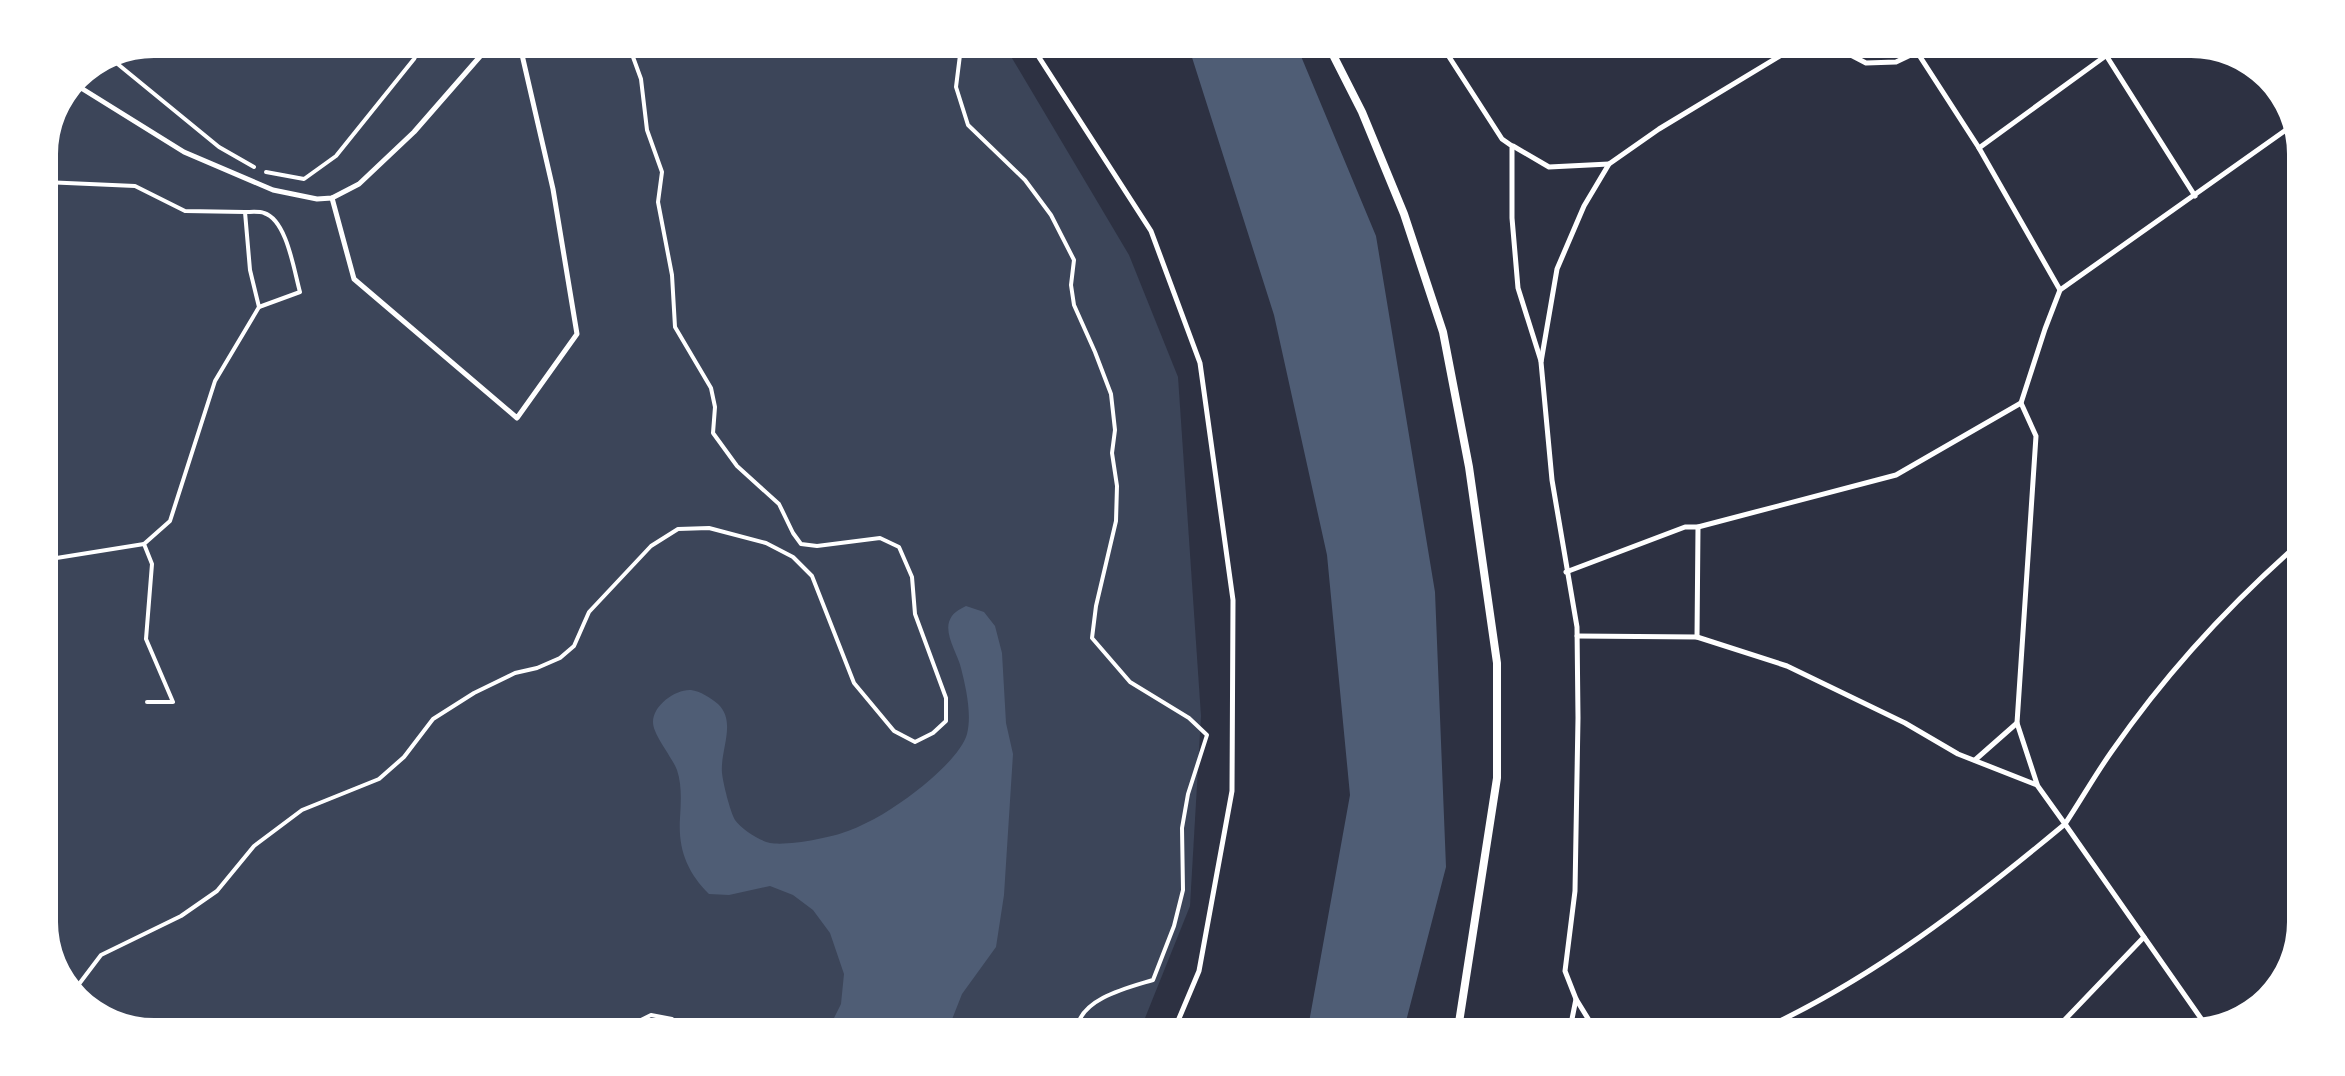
<svg xmlns="http://www.w3.org/2000/svg" width="2345" height="1076" font-family="'Asap Condensed',sans-serif">
<style>
.green{fill:#3c4559}
.water{fill:#4f5d75}
.lines{fill:none;stroke-linecap:round;stroke-linejoin:round}
.path{stroke:#fff;stroke-width:4}
.service{stroke:#fff;stroke-width:5}
.minor{stroke:#fff;stroke-width:8}
</style>
<rect width="100%" height="100%" fill="#2d3142"/>
<path class="green" d="M154,44L1006,48L1129,255L1178,377L1201,716L1190,906L1141,1028L111,1023L63,983L44,930V147L77,76Z"/>
<g class="water">
<path d="M1189,48L1298,49L1376,236L1435,592L1446,867L1404,1029L1308,1028L1350,795L1327,555L1274,315Z"/>
<path d="M966,606L984,612L995,626L1002,653L1006,723L1013,754L1004,895L996,947L962,994L949,1027L830,1026L841,1004L844,974L830,933L813,910L793,895L770,886L729,895L709,894C687,872 678,849 680,818C681,802 682,785 677,770C671,755 653,735 653,722C653,705 676,689 691,690C700,691 711,698 718,704C737,722 720,750 722,773C723,783 730,811 735,820C741,829 760,841 770,843C788,846 830,838 848,831C872,822 894,808 915,792C931,780 962,753 967,734C972,714 966,688 961,668C958,655 945,636 949,622C952,613 958,610 966,606Z"/>
</g>
<g class="lines">
<g class="path">
<path d="M961,47L956,87L968,125L1025,180L1051,215L1074,260L1071,285L1074,305L1095,352L1111,394L1115,430L1112,453L1117,486L1116,521L1096,606L1092,638L1130,682L1189,718L1207,735L1188,794L1182,828L1183,890L1174,926L1153,980C1127,988 1083,998 1077,1027"/>
<path d="M114,61L219,147L254,167"/>
<path d="M266,172L304,179L336,156L414,59L421,45"/>
<path d="M44,182L135,186L185,211L245,212L250,270L259,307L215,381L170,521L144,544L152,564L146,639L173,702H147"/>
<path d="M245,212C251,212 259,211 264,213C287,220 294,271 300,292L259,307"/>
<path d="M44,560L144,544"/>
<path d="M73,992L101,955L181,916L217,891L254,846L302,810L379,779L404,757L433,719L474,693L515,673L537,668L560,658L574,646L589,612L651,546L678,529L709,528L766,543L793,557L812,576L854,683L894,731L915,742L933,733L946,721V698L915,614L912,577L899,547L880,538L817,546L801,544L793,533L779,504L737,466L713,433L715,407L711,388L675,327L672,275L658,202L662,172L647,130L641,79L629,46"/>
<path d="M629,1026L651,1015L672,1019L677,1026"/>
</g>
<g class="service">
<path d="M1033,48L1151,231L1200,363L1233,600L1232,791L1199,971L1175,1028"/>
<path d="M1444,49L1502,139L1512,146V218L1518,288L1541,361"/>
<path d="M1843,51L1866,63L1896,62L1917,52"/>
<path d="M1917,52L1979,148L2060,290"/>
<path d="M2104,52L2195,196"/>
<path d="M73,83L184,152L273,190L317,199L332,198L359,184L414,132L490,45"/>
<path d="M1513,146L1549,167L1609,164"/>
<path d="M1979,148L2111,52"/>
<path d="M332,198L354,279L517,418L577,334L553,189L520,46"/>
<path d="M2021,403L2036,436L2017,723L2037,784"/>
<path d="M1566,572L1685,527H1698L1896,475L2021,403L2045,329L2060,290L2293,125"/>
<path d="M1577,636L1697,637L1787,666L1905,723L1958,754L2037,785L2065,824C1970,903 1874,978 1761,1030"/>
<path d="M1697,637L1698,527"/>
<path d="M1975,760L2017,723"/>
<path d="M2207,1027L2065,824C2081,800 2095,775 2112,751C2164,676 2228,606 2297,545"/>
<path d="M1570,1029L1576,999"/>
<path d="M1595,1030L1576,999L1565,971L1575,891L1578,718L1577,627L1552,480L1541,362L1557,269L1584,206L1609,164L1659,129L1788,51"/>
<path d="M2054,1031L2144,937"/>
</g>
<path class="minor" d="M1330,49L1362,112L1404,214L1443,332L1469,467L1497,663V778L1458,1029"/>
</g>
<path d="M0 0H2345V1076H0ZM154 58H2191A96 96 0 0 1 2287 154V922A96 96 0 0 1 2191 1018H154A96 96 0 0 1 58 922V154A96 96 0 0 1 154 58Z" fill="#fff" fill-rule="evenodd"/>
</svg>
